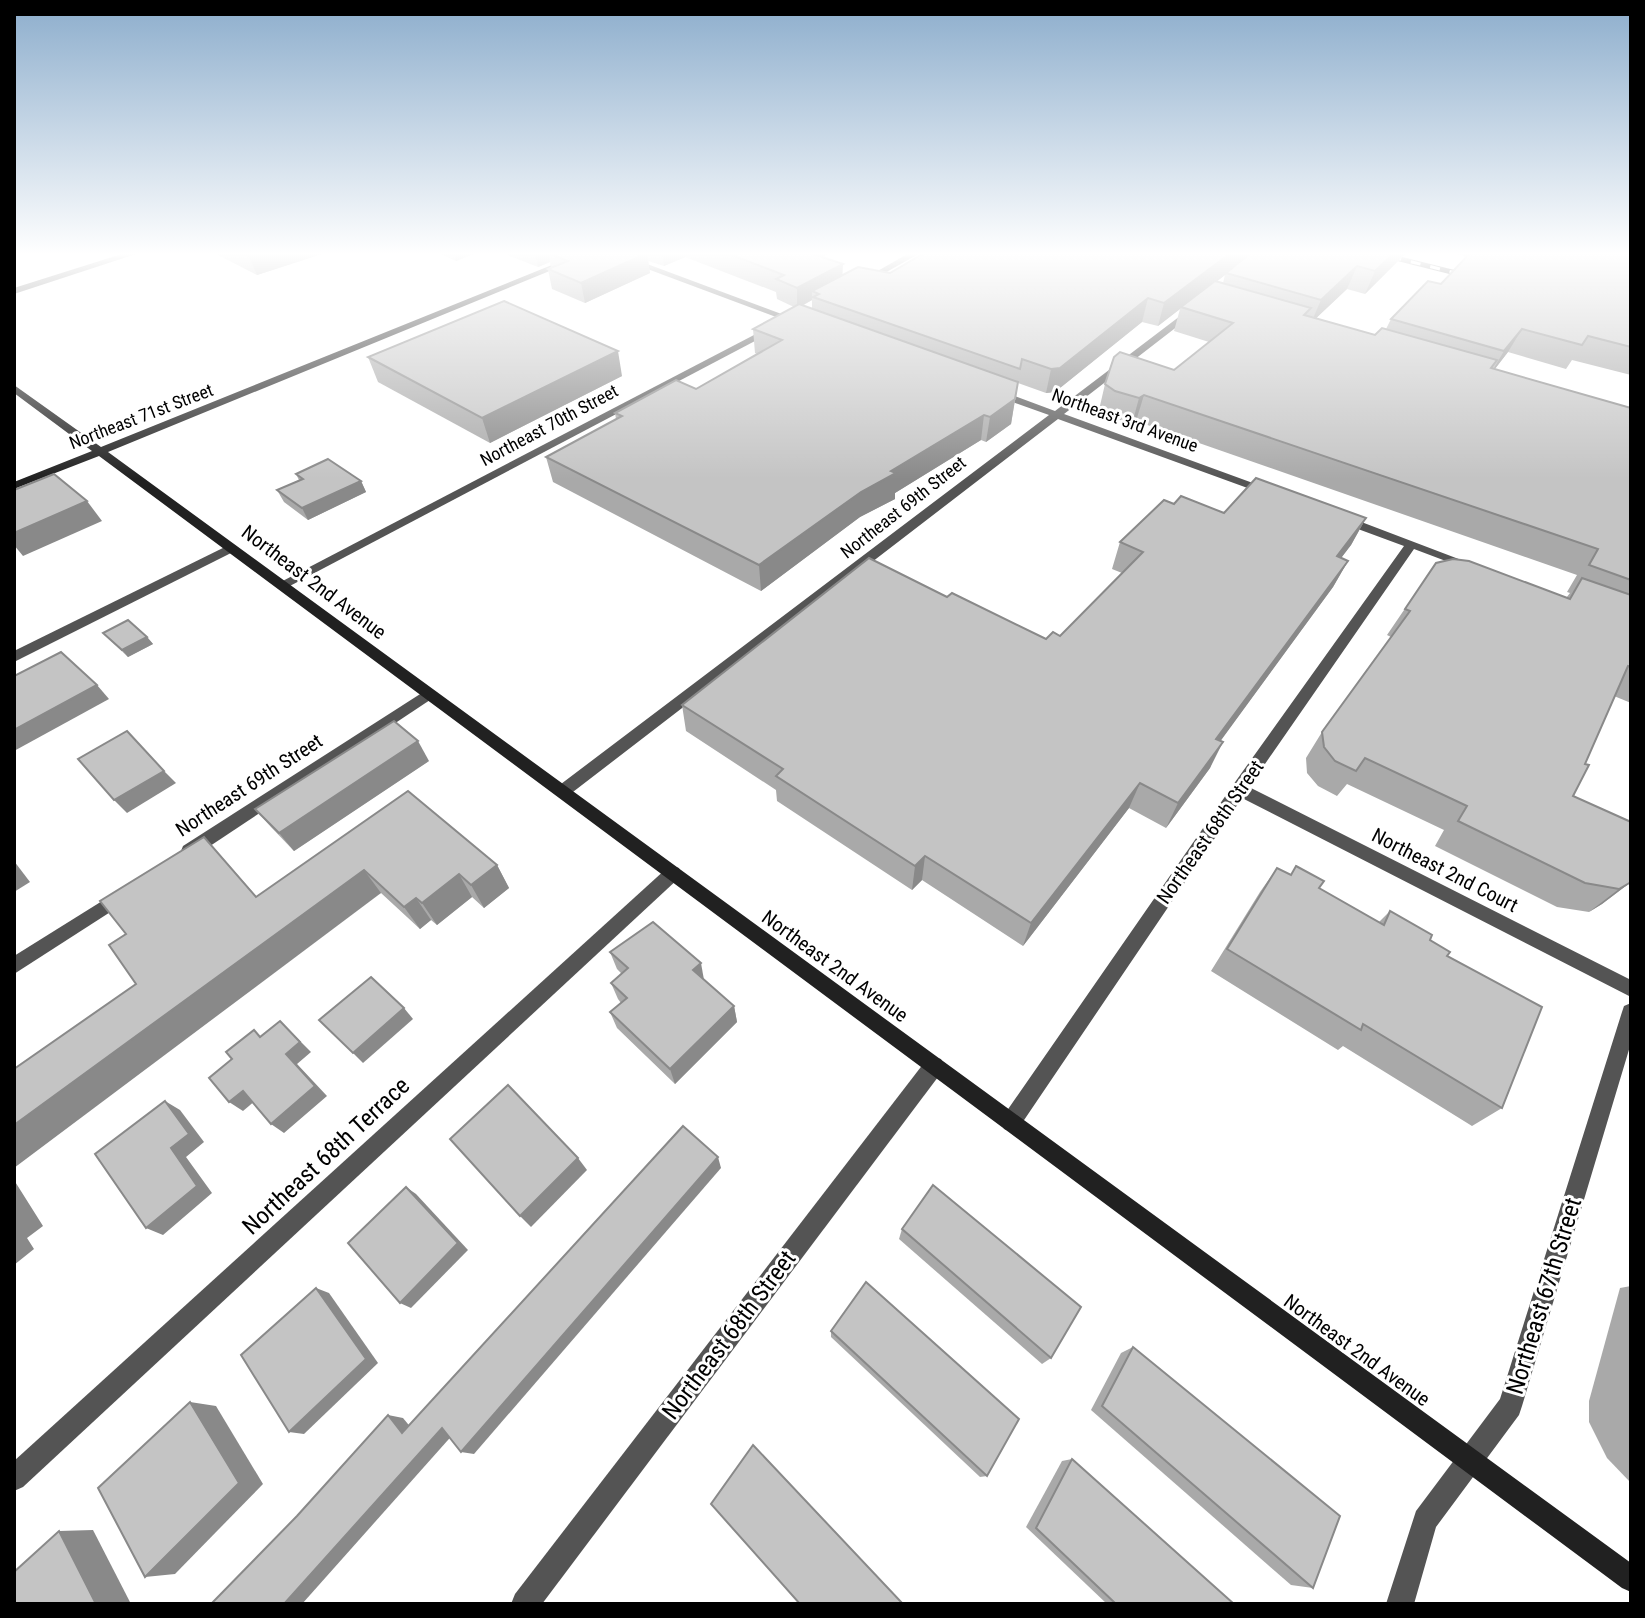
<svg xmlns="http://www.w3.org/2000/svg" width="1645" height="1618" font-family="'Roboto Condensed',sans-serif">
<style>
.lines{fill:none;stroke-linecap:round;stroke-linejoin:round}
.street{fill:#545454;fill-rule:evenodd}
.secondary{fill:#212121;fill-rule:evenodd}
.rail-casing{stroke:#000;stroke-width:5}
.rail{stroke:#fff;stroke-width:3;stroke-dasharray:10;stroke-linecap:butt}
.wall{fill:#a9a9a9;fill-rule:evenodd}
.shaded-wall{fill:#898989}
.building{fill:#c4c4c4;stroke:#898989;stroke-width:2}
.labels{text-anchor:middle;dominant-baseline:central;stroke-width:6;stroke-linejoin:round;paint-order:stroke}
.far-street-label{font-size:18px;fill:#000;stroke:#fff}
.street-label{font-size:20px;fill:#000;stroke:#fff}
.near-street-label{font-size:24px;fill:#000;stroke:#fff}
</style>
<rect width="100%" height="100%" fill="#fff"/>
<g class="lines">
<g class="street">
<path d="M128,252H142L14,294V288Z"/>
<path d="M602,252H615L803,322L795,324Z"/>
<path d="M911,252H922L867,283L860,281Z"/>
<path d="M1188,310L1196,312L1064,414L1272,490V494H1264L1058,419L569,795H557L555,791L557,787L1049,415L993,395V391H1001L1055,411Z"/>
<path d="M773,325L776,326V330L286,588L281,589L275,585Z"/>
<path d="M1343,515L1477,566L1471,570L1467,569L1414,549L1249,787L1631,980V997L1242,798L1018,1129L1011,1132L1004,1129L1001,1122L1004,1115L1233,785L1404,546L1339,522L1337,519Z"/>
<path d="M231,544L237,548L235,551L14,662V651Z"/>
<path d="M428,689L435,694L433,698L195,856H183L181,851L183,846Z"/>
<path d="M673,866L679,868L681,873L679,878L23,1487L14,1491V1461L667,868Z"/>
<path d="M123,888L129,890L132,895L129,900L14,974V956Z"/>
<path d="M1631,1003V1043L1522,1406L1519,1415L1436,1527L1414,1604H1386L1416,1511L1500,1399L1622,1012L1624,1006Z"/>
<path d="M934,1057L941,1059L944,1066L941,1073L542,1604H511L515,1594L927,1059Z"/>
</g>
<path class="secondary" d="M584,252H596L108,452L1631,1563V1592L1622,1588L99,456L14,489V482L92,451L14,393V385L101,447Z"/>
<defs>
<path id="rail" d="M1372,252L1476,278"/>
</defs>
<use href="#rail" class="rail-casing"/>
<use href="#rail" class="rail"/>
</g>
<g class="wall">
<path d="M212,252H328L257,275Z"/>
<path d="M436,252H478L456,261Z"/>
<path d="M500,252H832L822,257L843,275L1407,252L1365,294L1347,289L1316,318L1375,335L1386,329L1391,319L1441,284L1467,257L1449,252H1631V375L1572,360L1566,369L1508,352L1495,369L1631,408V703L1614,696L1585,764L1573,796L1631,882L1602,904L1589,912L1557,907L1435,846L1444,830L1347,784L1337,796L1318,786L1307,773L1306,758L1322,732L1391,637L1387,635L1436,563L1566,598L1570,593L1567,592L1577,575L1136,421L1132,424L1108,416L1099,410L1105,384L1174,370L1209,342L1174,331L1180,309L1158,326L1142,322L1055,392L1046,393L1018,383L1011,424L986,442L981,440L895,493V499L860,517L761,591L553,482L546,457L616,419L615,413L696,389L757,354L755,353L753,329L794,307L777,299L776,292L685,257L664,266L648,261L650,273L585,303L552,289L548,269L551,268L550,262L538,267ZM1225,275L1223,283L1216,282ZM812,300V309L802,306Z"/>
<path d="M368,357L622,376L490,443L378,382Z"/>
<path d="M296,474L361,481L366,492L308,520L284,502L277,490L299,480Z"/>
<path d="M1174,504L1224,513L1366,518L1351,545L1341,558L1348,561L1333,587L1220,741L1210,768L1166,828L1129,808L1023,946L922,880L912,890L777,801L776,790L686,731L682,705L947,597L1046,639L1060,636L1122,573L1112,569L1120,542Z"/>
<path d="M103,633L147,637L153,644L128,657Z"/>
<path d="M429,761L294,851L271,827L255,809Z"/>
<path d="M408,791L497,865L509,888L484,908L472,897L437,925L431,920L420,929L381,893L136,984L126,934L204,837L257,897Z"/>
<path d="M1277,868L1319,888L1379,922L1390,911L1430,940L1447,956L1502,1108L1472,1126L1343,1046L1338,1050L1211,971L1260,892Z"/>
<path d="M610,952L704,980L734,1006L737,1022L675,1084L617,1028L610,1012L621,1003L618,999L611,983L622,974L617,969Z"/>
<path d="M902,1229L1051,1358L1042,1364L899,1239Z"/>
<path d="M1631,1286V1483L1607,1458L1589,1422V1401L1620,1288Z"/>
<path d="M831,1331L987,1476L980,1477L831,1337Z"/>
<path d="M1133,1347L1313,1588L1291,1585L1091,1410L1121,1353Z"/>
<path d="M1072,1459L1234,1604H1107L1026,1527L1062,1461Z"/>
</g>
<g class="shaded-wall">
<path d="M257,252H328L257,275L248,255Z"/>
<path d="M454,252H478L456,261Z"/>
<path d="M535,252H575L548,253L550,262L538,267Z"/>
<path d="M662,252H684L685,257L664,266Z"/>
<path d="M797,252H832L798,269Z"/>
<path d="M1232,252H1255L1182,308L1181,307L1180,309L1158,326L1164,303Z"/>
<path d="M1395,252H1407L1365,294L1375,271Z"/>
<path d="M647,253L650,273L585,303L581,283Z"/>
<path d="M843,264L842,284L819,294L812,291V300L797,308V288Z"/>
<path d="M1357,266L1347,289L1311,323L1321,300Z"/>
<path d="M1148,298L1142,322L1055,392L1046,393L1051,369Z"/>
<path d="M1522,329L1508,352L1490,375L1504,351Z"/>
<path d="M618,351L622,376L490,443L482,418Z"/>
<path d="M1144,395L1136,421L1132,424L1139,398Z"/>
<path d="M1015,399L1011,424L986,442L990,417Z"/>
<path d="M984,415L981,440L895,493V499L860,517L761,591L759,565L891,471Z"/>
<path d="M361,481L366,492L308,520L302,508Z"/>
<path d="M87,501L102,521L23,556L14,545V533Z"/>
<path d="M1366,518L1351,545L1322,583L1337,556Z"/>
<path d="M1348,561L1333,587L1203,765L1216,739Z"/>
<path d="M147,637L153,644L128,657L122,650Z"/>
<path d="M97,685L109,699L14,751V730Z"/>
<path d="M418,741L429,761L294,851L279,833Z"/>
<path d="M1223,742L1210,768L1166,828L1178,803Z"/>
<path d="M164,771L176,783L127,813L114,800Z"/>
<path d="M1140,783L1129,808L1023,946L1031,923Z"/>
<path d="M925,856L922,880L912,890L915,866Z"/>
<path d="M14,861L30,882L14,892Z"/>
<path d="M497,865L509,888L484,908L471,885Z"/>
<path d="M364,870L381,893L14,1168V1125Z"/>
<path d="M459,874L472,897L437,925L422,903Z"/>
<path d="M1631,882L1602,904L1589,912L1619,889Z"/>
<path d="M416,898L431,920L420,929L404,907Z"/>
<path d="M701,963L704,980L693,970Z"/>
<path d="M734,1006L737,1022L675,1084L670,1069Z"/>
<path d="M404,1008L413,1019L363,1063L353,1053Z"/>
<path d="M280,1021L311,1052L297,1064L327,1096L284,1133L271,1124L286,1054Z"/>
<path d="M243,1091L256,1100L243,1111L229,1102Z"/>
<path d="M165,1101L180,1110L204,1142L186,1157L212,1193L163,1235L146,1228L171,1148Z"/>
<path d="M718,1157L721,1168L474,1454L461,1452Z"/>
<path d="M578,1158L587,1170L531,1227L520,1216Z"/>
<path d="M14,1180L43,1226L27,1238L34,1249L14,1265Z"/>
<path d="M406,1187L416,1194L468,1250L411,1308L400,1303Z"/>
<path d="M316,1288L329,1293L378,1363L304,1434L289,1432Z"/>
<path d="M190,1402L216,1406L263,1484L175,1574L145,1577Z"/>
<path d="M388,1415L403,1418L417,1435L402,1433Z"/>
<path d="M442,1428L456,1431L302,1604H284Z"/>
<path d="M93,1530L131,1604H96L59,1531Z"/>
</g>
<g class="building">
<path d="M550,252H645L647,253L581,283L548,269L568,261L548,253Z"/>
<path d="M724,252H807L843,264L797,288L776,279L784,275Z"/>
<path d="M926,252H1232L1164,303L1148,298L1060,368L1051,369L1022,359L1020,369L813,297L819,294L812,291L858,267L890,273Z"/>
<path d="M1252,252H1395L1375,271L1357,266L1321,300L1226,273Z"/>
<path d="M1471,252H1631V347L1588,336L1582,345L1522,329L1504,351L1391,319L1428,281L1441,284Z"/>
<path d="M1215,281L1311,308L1304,315L1375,335L1382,328L1497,360L1491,368L1631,408V580L1589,565L1598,549L1144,395L1139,398L1115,391L1105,384L1114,357L1120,352L1174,370L1233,323L1181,307Z"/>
<path d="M504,301L618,351L482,418L368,357Z"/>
<path d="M799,304L1018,382L1015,399L990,417L984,415L891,471L896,473L861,492L759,565L546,457L622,416L615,413L676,380L696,389L782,340L753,329Z"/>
<path d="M328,459L361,481L302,508L277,490L303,479L296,474Z"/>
<path d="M54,474L87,501L14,533V490Z"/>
<path d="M1256,478L1366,518L1337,556L1348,561L1216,739L1223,742L1178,803L1140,783L1031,923L925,856L915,866L776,776L783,769L682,705L869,558L947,597L952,593L1046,639L1053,632L1060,636L1143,552L1120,542L1164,500L1174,504L1181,496L1224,513Z"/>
<path d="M1453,559L1469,561L1570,599L1582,578L1631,595V667L1628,666L1585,764L1589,765L1573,796L1631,822V882L1619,889L1585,883L1458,821L1467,806L1365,758L1356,771L1335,761L1324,747L1322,732L1410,611L1405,609L1436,563Z"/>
<path d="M128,620L147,637L122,650L103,633Z"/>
<path d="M61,652L97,685L14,730V676Z"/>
<path d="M394,721L418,741L279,833L255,809Z"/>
<path d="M127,731L164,771L114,800L78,759Z"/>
<path d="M408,791L497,865L471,885L459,874L422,903L416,898L404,907L364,870L14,1125V1069L136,984L109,945L126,934L100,901L204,837L256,897Z"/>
<path d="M1296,866L1324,881L1319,888L1384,925L1390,911L1432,935L1430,940L1450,952L1447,956L1542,1007L1502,1108L1363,1024L1361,1030L1227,949L1277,868L1291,875Z"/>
<path d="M653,922L701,963L693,970L734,1006L670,1069L610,1012L627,998L611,983L628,968L610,952Z"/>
<path d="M371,977L404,1008L353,1053L319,1020Z"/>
<path d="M280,1021L300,1042L286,1054L315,1086L271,1124L243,1091L229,1102L209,1078L232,1059L226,1052L254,1030L260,1037Z"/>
<path d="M508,1085L578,1158L520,1216L450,1139Z"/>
<path d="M165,1101L189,1134L171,1148L197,1186L146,1228L95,1154Z"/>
<path d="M683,1126L718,1157L461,1452L442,1428L284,1604H211L297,1516L388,1415L402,1433Z"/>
<path d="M933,1185L1081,1307L1051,1358L902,1229Z"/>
<path d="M406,1187L458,1243L400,1303L348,1243Z"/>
<path d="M866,1282L1019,1419L987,1476L831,1331Z"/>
<path d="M316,1288L366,1359L289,1432L241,1355Z"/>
<path d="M1133,1347L1340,1516L1313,1588L1102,1406Z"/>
<path d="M190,1402L239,1483L145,1577L98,1488Z"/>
<path d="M753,1445L903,1604H800L711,1504Z"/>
<path d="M1072,1459L1234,1604H1116L1036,1528Z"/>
<path d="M59,1531L96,1604H14V1572Z"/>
</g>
<linearGradient id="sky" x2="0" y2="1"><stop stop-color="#8cadcc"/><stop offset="0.53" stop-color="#fff"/><stop offset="1" stop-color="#fff" stop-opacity="0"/></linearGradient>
<rect width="1645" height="479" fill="url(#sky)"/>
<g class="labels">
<g class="far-street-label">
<text transform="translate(141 416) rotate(-21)">Northeast 71st Street</text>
<text transform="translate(1125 420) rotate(20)">Northeast 3rd Avenue</text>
<text transform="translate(549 425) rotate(-28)">Northeast 70th Street</text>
<text transform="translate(903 507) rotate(-38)">Northeast 69th Street</text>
</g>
<g class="street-label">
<text transform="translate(314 582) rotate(37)">Northeast 2nd Avenue</text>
<text transform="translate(249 785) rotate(-33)">Northeast 69th Street</text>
<text transform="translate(1210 832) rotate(-55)">Northeast 68th Street</text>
<text transform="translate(1445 870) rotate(27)">Northeast 2nd Court</text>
<text transform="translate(835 966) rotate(36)">Northeast 2nd Avenue</text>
<text transform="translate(1357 1350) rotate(36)">Northeast 2nd Avenue</text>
</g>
<g class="near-street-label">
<text transform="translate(326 1156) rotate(-43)">Northeast 68th Terrace</text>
<text transform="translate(1544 1296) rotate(-73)">Northeast 67th Street</text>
<text transform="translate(729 1335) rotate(-53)">Northeast 68th Street</text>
</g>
</g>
<rect width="1645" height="1618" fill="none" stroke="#000000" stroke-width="32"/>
</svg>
